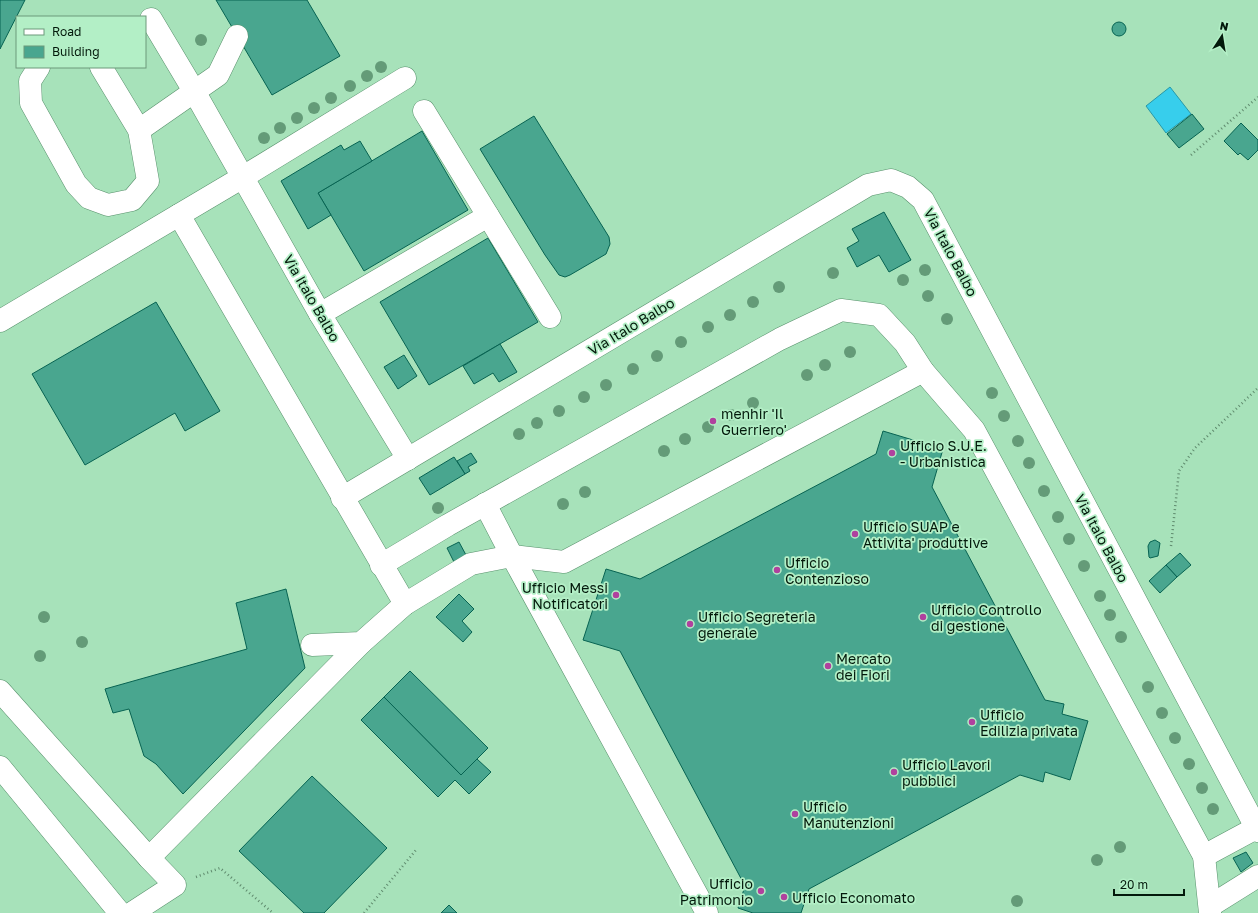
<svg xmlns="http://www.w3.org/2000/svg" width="1258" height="913" font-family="'Golos Text',sans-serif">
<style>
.water{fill:#37ceec;stroke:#2798a8}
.building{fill:#49a68f;stroke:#076352}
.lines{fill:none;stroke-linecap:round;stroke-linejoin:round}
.minor-casing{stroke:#58916c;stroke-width:23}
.major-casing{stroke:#58916c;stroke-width:23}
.path{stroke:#5f8a6d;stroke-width:2.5;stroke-dasharray:1 3;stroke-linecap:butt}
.minor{stroke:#fff;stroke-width:22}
.major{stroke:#fff;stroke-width:22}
.tree{fill:#649b78}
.poi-dot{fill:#b0419e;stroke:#b3efc6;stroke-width:1.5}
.labels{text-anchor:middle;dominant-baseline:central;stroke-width:3.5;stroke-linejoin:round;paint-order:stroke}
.street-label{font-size:14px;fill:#03190b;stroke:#b3efc6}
.poi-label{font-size:14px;fill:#03190b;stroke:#b3efc6;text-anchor:start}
</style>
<rect width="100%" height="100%" fill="#a7e2ba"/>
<path class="water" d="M1170,87L1191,114L1166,133L1146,106Z"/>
<g class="building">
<path d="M0,0H25L0,49Z"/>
<path d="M216,0H307L340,56L272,95Z"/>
<circle cx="1119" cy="29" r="7"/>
<path d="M1192,114L1204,129L1179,148L1167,134Z"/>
<path d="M534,116L609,237L610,244L606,254L570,275L565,277L559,275L545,255L480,149Z"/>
<path d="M1241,123L1258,140V150L1248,160L1240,153L1238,155L1224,141Z"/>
<path d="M422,131L468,210L364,271L318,193Z"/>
<path d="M360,141L372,161L318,193L331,215L308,229L281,181L341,145L344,150Z"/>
<path d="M884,212L911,260L889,272L879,255L857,267L847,248L859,241L852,229Z"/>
<path d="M488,238L538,322L429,385L380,302Z"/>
<path d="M156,302L220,411L185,431L175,413L85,465L32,374Z"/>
<path d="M500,344L517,372L499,382L493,373L474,384L463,366Z"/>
<path d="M404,355L417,376L398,389L384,367Z"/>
<path d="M883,431L943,449L932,487L1045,700L1064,704L1062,714L1088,721L1070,780L1045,772L1043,782L1020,775L809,889L801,913H753L738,908L745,886L620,651L583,640L606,569L640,579L876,454Z"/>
<path d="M471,453L477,462L468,467L470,471L465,474L457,461Z"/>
<path d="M454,457L465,474L430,495L419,478Z"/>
<path d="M1155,540L1160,543L1158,556L1150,558L1149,557L1148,546L1150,542Z"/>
<path d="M459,542L466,555L454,562L447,548Z"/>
<path d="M1180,553L1191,565L1177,577L1166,565Z"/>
<path d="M1166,565L1177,577L1160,593L1149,581Z"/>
<path d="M286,589L305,668L183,794L156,764L144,756L129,709L113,713L105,689L247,649L236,603Z"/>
<path d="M459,594L474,609L462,621L472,632L463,642L436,617Z"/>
<path d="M410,671L488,748L461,775L384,697Z"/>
<path d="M384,697L461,775L477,759L491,772L469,794L455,780L438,797L361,720Z"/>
<path d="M312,776L387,848L324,913H304L239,851Z"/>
<path d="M1246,852L1253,863L1241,872L1233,858Z"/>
<path d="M449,905L457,913H441Z"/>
</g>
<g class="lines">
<defs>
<g id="minor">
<path d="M151,19L194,91L320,314L408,459"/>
<path d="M39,67L30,81L31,103L76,184L89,198L108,205L132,200L148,181L139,130L101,67"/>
<path d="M424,111L550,317"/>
<path d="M139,130L218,75L237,36"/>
<path d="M179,215L405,604"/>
<path d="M320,314L488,216"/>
<path d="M0,321L243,177L405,78"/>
<path d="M923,371L974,430L1204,856L1210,913"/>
<path d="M342,498L868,185L891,180L908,187L923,200L1258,831"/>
<path d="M485,504L512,556L707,913"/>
<path d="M312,645L361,643L405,604L471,564L512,556L564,562L923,371L905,343L879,315L841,310L780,339L448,525L381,565"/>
<path d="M0,691L149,858L175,885L132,913"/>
<path d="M1204,856L1256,828"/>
<path d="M149,858L361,643"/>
<path d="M1210,906L1258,876"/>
</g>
<path id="major" d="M0,767L120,913"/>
</defs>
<use href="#minor" class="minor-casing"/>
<use href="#major" class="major-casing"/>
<g class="path">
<path d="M1191,155L1258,97"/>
<path d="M1171,546L1179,471L1195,448L1258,388"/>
<path d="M196,877L220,868L273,913"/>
<path d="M364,913L416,850"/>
</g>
<use href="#minor" class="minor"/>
<use href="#major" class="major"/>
</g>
<g class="tree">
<circle cx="201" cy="40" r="6"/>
<circle cx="381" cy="67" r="6"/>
<circle cx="367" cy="76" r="6"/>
<circle cx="350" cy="86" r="6"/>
<circle cx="331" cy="98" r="6"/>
<circle cx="314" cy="108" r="6"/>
<circle cx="297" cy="118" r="6"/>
<circle cx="280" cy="128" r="6"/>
<circle cx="264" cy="138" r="6"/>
<circle cx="925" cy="270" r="6"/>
<circle cx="833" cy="273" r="6"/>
<circle cx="903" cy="280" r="6"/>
<circle cx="779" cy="287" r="6"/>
<circle cx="928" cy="296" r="6"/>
<circle cx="753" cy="302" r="6"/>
<circle cx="730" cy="315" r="6"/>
<circle cx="947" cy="319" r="6"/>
<circle cx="708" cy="327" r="6"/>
<circle cx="681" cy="342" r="6"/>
<circle cx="850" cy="352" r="6"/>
<circle cx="657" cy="356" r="6"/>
<circle cx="825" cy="365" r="6"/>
<circle cx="633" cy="369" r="6"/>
<circle cx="807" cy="375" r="6"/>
<circle cx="606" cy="385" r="6"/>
<circle cx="992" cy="393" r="6"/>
<circle cx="584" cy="397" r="6"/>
<circle cx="753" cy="403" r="6"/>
<circle cx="559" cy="411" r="6"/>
<circle cx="731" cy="415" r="6"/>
<circle cx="1004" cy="416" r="6"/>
<circle cx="537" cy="423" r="6"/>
<circle cx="708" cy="427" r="6"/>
<circle cx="519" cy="434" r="6"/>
<circle cx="685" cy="439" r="6"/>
<circle cx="1018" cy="441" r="6"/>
<circle cx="664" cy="451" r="6"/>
<circle cx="1029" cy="463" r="6"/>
<circle cx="1044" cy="491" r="6"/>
<circle cx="585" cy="492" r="6"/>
<circle cx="563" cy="504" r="6"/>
<circle cx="438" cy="508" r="6"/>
<circle cx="1058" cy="517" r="6"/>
<circle cx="1069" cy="539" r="6"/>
<circle cx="1084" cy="566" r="6"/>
<circle cx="1100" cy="596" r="6"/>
<circle cx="1110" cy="615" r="6"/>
<circle cx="44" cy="617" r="6"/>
<circle cx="1121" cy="637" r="6"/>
<circle cx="82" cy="642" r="6"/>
<circle cx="40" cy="656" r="6"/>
<circle cx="1148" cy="687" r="6"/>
<circle cx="1162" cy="713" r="6"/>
<circle cx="1175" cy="738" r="6"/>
<circle cx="1189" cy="764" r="6"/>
<circle cx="1202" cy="788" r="6"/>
<circle cx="1213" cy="809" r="6"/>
<circle cx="1120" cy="847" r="6"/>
<circle cx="1097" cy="860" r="6"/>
<circle cx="1017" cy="901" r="6"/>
</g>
<g class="poi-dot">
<circle cx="713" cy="421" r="4"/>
<circle cx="892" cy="453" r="4"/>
<circle cx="855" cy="534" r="4"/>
<circle cx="777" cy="570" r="4"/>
<circle cx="616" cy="595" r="4"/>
<circle cx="923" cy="617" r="4"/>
<circle cx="690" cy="624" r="4"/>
<circle cx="828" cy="666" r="4"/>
<circle cx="972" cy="722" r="4"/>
<circle cx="894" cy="772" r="4"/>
<circle cx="795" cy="814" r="4"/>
<circle cx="761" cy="891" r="4"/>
<circle cx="784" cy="897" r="4"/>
</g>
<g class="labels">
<g class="street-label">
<text transform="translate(951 252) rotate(62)">Via Italo Balbo</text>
<text transform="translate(312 298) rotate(60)">Via Italo Balbo</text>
<text transform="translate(631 326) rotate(-31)">Via Italo Balbo</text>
<text transform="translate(1102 538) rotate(62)">Via Italo Balbo</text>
</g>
<g class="poi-label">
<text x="721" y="413">menhir 'Il<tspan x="721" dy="16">Guerriero'</tspan></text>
<text x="900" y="445">Ufficio S.U.E.<tspan x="900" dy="16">- Urbanistica</tspan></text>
<text x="863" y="526">Ufficio SUAP e<tspan x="863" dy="16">Attivita' produttive</tspan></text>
<text x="785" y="562">Ufficio<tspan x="785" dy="16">Contenzioso</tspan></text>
<text x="608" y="587" text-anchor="end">Ufficio Messi<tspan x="608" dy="16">Notificatori</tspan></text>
<text x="931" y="609">Ufficio Controllo<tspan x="931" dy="16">di gestione</tspan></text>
<text x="698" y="616">Ufficio Segreteria<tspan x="698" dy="16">generale</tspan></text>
<text x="836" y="658">Mercato<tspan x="836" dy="16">dei Fiori</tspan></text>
<text x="980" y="714">Ufficio<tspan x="980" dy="16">Edilizia privata</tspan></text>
<text x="902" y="764">Ufficio Lavori<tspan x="902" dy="16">pubblici</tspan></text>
<text x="803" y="806">Ufficio<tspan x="803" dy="16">Manutenzioni</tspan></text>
<text x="753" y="883" text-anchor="end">Ufficio<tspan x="753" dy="16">Patrimonio</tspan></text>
<text x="792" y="897">Ufficio Economato</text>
</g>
</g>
<rect x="16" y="16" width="130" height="52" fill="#b3efc6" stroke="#6d997b"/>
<rect x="24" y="29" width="20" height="6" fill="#ffffff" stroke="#6d997b"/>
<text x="52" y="36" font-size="12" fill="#03190b">Road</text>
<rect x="24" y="46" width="20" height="12" fill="#49a68f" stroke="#6d997b"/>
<text x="52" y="56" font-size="12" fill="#03190b">Building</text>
<g transform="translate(1222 36) rotate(12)" stroke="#b3efc6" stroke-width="3" paint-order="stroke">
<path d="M0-3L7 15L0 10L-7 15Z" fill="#03190b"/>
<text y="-6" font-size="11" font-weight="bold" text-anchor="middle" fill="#03190b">N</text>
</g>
<path d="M1114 889v6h70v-6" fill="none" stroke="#03190b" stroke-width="2"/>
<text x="1120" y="889" font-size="12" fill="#03190b" stroke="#b3efc6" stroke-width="3" paint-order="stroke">20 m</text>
</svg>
